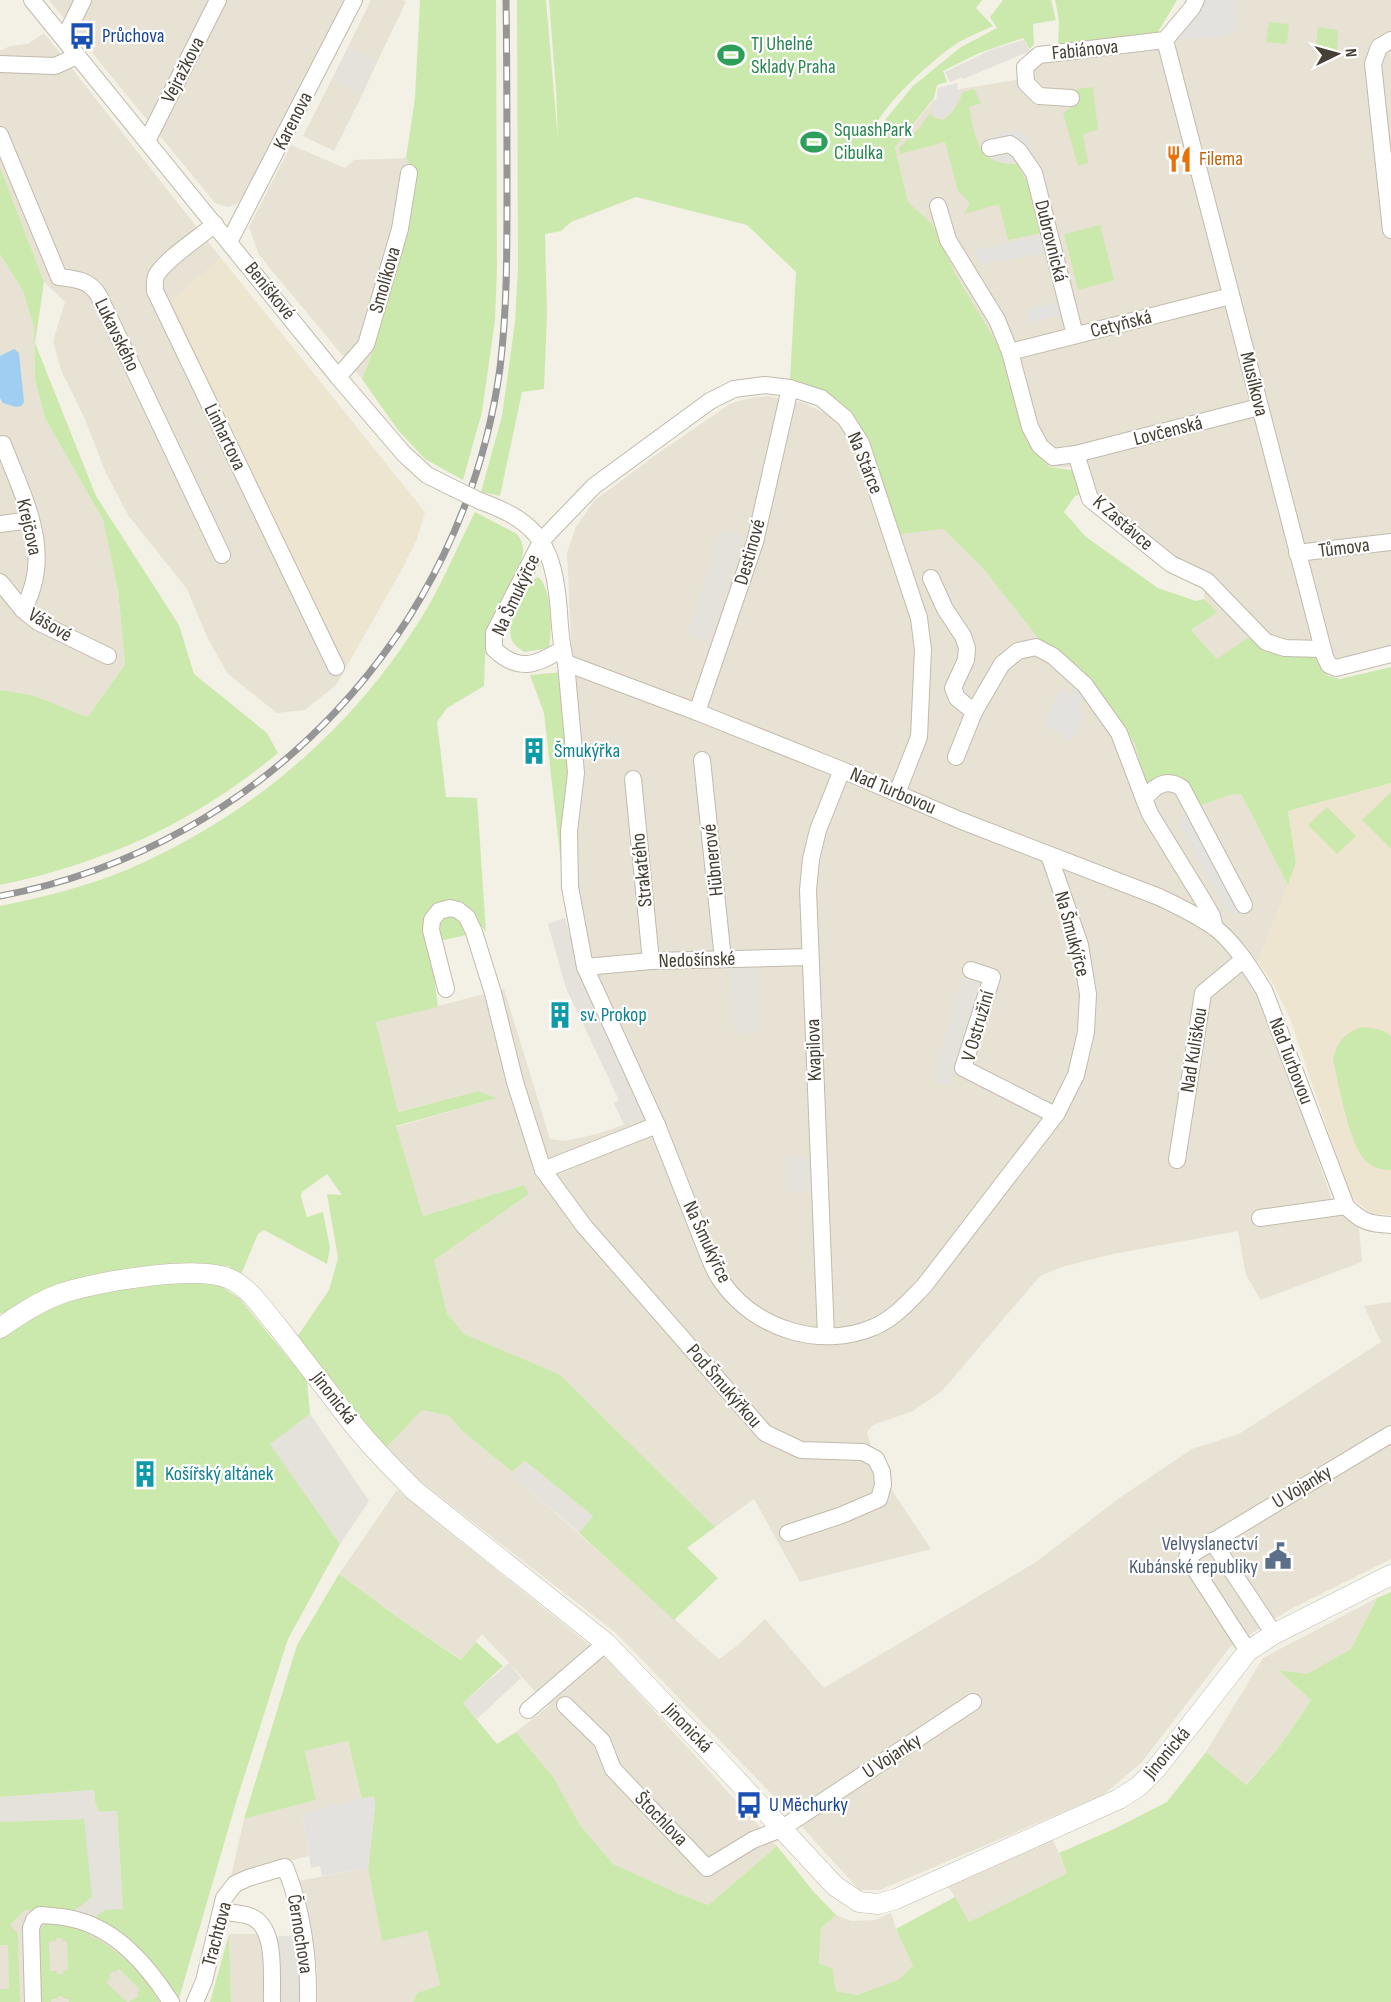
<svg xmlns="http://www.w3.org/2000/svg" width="1391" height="2002" font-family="'Sofia Sans Condensed',sans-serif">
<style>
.residential{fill:#e8e2d4}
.industrial{fill:#e5e1db}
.education{fill:#ede5cf}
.green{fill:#cce9ad;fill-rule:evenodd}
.parking{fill:#e4e2de}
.water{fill:#a0cef2}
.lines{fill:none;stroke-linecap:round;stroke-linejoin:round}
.minor-casing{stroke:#c2bbab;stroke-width:18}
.tertiary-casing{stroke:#c2bbab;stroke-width:21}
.minor{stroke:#fff;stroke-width:16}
.tertiary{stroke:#fff;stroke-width:20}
.rail-casing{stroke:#969696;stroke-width:7}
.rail{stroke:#fff;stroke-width:4.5;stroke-dasharray:14;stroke-linecap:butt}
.minor-bridge-casing{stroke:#c2bbab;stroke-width:18;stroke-linecap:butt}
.minor-bridge{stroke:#fff;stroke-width:16}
.labels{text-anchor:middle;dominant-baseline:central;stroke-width:4.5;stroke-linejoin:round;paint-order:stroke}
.transit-label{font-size:20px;fill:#164399;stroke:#fff;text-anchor:start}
.leisure-label{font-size:20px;fill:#27864d;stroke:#fff;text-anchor:start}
.street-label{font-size:20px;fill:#464035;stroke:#fff}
.food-label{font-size:20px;fill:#c56008;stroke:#fff;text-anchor:start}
.culture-label{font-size:20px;fill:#0d838f;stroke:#fff;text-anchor:start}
.service-label{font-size:20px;fill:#4e5e75;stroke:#fff;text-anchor:end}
</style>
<rect width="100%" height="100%" fill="#f3f0e6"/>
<g class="residential">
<path d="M49,0H345L244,198L237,204L228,207L215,203Z"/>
<path d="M371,0H402L406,2L378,60L348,47Z"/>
<path d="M1190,0H1391V648L1330,663L1313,654L1217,659L1191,630L1216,612L1204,599L1205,586L1085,501L1074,467H1049L1024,432L1004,355L956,275L933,226L908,202L895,147L933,101L954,90L1033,77L1036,65L1044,60L1157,47Z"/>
<path d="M44,33L221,258L172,301L312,596L348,664L336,685L305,710L277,713L228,674L208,639L187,589L128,515L105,471L85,419L61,370L53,341L65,302L44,282L0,167V51L10,46L28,44Z"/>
<path d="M332,79L362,95L334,151L303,136Z"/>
<path d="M291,145L345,168L354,160L406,158L414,172L405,236L374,347L362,379L259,255L249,227Z"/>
<path d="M0,254L23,291L34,328L35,380L45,418L103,520L118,591L125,664L88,717L32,695L0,690Z"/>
<path d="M768,396L804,403L837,419L855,444L882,530L943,529L981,566L1042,643L1079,667L1115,711L1135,744L1145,783L1159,776L1169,775L1185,781L1191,787L1197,802L1202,805L1230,795L1241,794L1288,885L1258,962L1246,972L1268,1016L1332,1200L1350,1221L1359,1228L1362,1262L1261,1300L1246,1275L1238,1231L1113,1254L1062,1267L1040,1276L942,1391L913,1411L873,1425L867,1432L871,1446L884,1455L889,1468V1486L931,1549L800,1582L754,1499L715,1527L559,1374L464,1334L447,1313L433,1260L528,1194L524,1185L423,1216L396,1127L496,1098L478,1091L397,1112L376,1022L504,989L550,1139L565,1141L597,1134L657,1113L588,962L577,888L572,658L567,553L576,527L595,500L660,452L730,404L749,398Z"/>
<path d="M1391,1302V1559L1289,1610L1230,1647L1142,1762L1103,1795L880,1890H859L785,1808L616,1633L403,1468L386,1448L422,1410L449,1416L461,1430L512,1472L515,1477L719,1659L738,1645L765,1619L824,1688L1036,1562L1118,1499L1192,1449L1239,1434L1381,1342L1364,1306Z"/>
<path d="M397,1490L608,1660L777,1846L708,1905L677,1893L613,1864L580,1825L554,1778L516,1732L549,1706L482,1634L462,1660L400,1619L339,1574Z"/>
<path d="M1377,1598L1351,1649L1307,1674L1279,1671L1311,1700L1280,1746L1245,1785L1206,1752L1263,1658Z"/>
<path d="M348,1741L362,1799L302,1813L309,1856L250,1871L230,1881L244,1819L316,1800L305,1751Z"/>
<path d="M1053,1840L1067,1873L968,1923L955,1897L947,1885Z"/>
<path d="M368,1868L382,1940L427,1931L440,1985L417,1993L413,2002H318L317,1967L298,1881Z"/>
<path d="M55,1909L74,1911L178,2002H0V1926L10,1925L25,1910Z"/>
<path d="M891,1913L896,1929L913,1966L899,1980L856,1995L836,1991L833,1969L819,1963L821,1928L836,1915L851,1921L875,1920Z"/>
<path d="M229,1934H259L265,1940L269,2002H231Z"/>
</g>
<g class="industrial">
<path d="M1024,40L1030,51L963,79L962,77L950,82L945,72L993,49Z"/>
<path d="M348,47L378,60L362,95L332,79Z"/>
<path d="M722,528L744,536L710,642L687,635Z"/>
<path d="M565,918L575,955L645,1117L624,1125L614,1103L619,1100L566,988L548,924Z"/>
<path d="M731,964L759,965L760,1031L735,1034Z"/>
<path d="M962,978L983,983L950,1086L933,1080Z"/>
<path d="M786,1155H813L814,1191L787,1192Z"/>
<path d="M310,1414L369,1501L340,1544L269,1444Z"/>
<path d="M525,1461L593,1516L579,1533L515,1477L512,1472Z"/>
<path d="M509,1663L521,1678L477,1719L463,1703Z"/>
<path d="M94,1790L95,1802L99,1812L117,1811L123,1909L92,1919L74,1911L84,1819L0,1822V1797Z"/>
<path d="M297,1935L303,2002H277L274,1937Z"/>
</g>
<g class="education">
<path d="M221,258L425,512L417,539L401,571L348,664L312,596L171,301Z"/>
<path d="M1391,783V1215L1370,1213L1350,1196L1289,1016L1273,984L1258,962L1296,862L1288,811Z"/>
</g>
<g class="green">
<path d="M420,0H496L497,267L495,320L482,412L463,480L425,459L398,430L362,379L374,347L405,236L414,173L406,158L415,98Z"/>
<path d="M517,0H546L558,140L556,89L549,0H982L976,8L993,26C982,31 970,36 959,42C935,57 876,110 871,137L913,86L961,47L997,28L990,17L1003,0H1051L1056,20L1033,24L1034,44L1030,49L1023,38L979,53L943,71L947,82L937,85L934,98L895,147L908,202L933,225L956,275L1004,355L1024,432L1049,467L1072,470L1080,494L1075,496L1064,512L1086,537L1158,588L1196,601L1204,599L1217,612L1191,630L1217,659L1247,638L1269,647L1313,654L1328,676L1340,679L1391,667V783L1288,811L1296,862L1288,885L1241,794L1230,795L1202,805L1197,802C1186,775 1171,768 1145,784L1135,744L1115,711L1079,667L1042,643L981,566L943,529L900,534L867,436L848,411L814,387L790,379L796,272L747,225L636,197L571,222L561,231L545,234L547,313L544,389L522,392L500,496L481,492L502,416L515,322L518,267Z"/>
<path d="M1055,0H1177L1158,32L1058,46L1059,20Z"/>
<path d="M1269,22L1289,24L1287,44L1266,42Z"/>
<path d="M1318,27L1338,30L1337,50L1316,47Z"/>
<path d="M1093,87L1098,130L1083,134L1088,163L1078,166L1063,113L1076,104L1077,89Z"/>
<path d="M974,89L981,103L969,107C976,138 977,166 1017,164L1026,180L1031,178L1046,232L1008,240L999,204L964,214L970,203L958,191L945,142L900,154L899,148L919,128L930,113L934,118L943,120C954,112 958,104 963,92Z"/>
<path d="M0,167L44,282L35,343L96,496L179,625L194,674L267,733L278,753C195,822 106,863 0,885V690L32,695L88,717L125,664L118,591L103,520L45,418L35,380L34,328L23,291L0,254Z"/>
<path d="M1100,225L1114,280L1078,290L1064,234Z"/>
<path d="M475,512L517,534C525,545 524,552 520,564L523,568L486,634L484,686L447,708L437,722L446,797L477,798L486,932L469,912L427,922L438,1007L376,1022L398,1112L478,1091L497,1098L396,1126L423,1216L524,1185L529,1194L434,1260L447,1313L464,1334L559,1374L715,1527L687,1548L718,1578L674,1620L579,1533L593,1516L525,1461L512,1472L461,1430L449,1416L422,1410L386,1448L358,1415L297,1337L329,1290L338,1258L327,1194L342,1195L327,1174L302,1192L301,1197L307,1217L323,1212L330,1248L327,1264L264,1230L258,1234L240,1277L229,1266L193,1265L67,1287L0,1314V906C44,897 89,886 131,868C255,814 360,723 429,605C446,575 459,543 475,512Z"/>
<path d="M538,577C552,587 552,632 549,648L524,652C519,648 513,645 511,638C506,622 526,593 534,579Z"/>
<path d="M562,672L571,771L563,881L544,713L530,675Z"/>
<path d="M1391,792V849L1362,820Z"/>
<path d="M1327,807L1356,836L1337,854L1308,825Z"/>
<path d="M452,911L471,934L444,940L440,939L437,921Z"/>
<path d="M1362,1027C1373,1028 1382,1029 1391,1036V1170C1381,1170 1372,1168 1365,1160C1349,1144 1339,1085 1333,1060C1337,1042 1344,1033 1362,1027Z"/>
<path d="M189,1280L217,1284L239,1298L307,1381L310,1414L270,1444L340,1544L288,1639L237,1799L178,2002L92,1919L105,1910L123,1909L117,1811L99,1812L95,1802L94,1790L0,1797V1339C15,1329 31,1318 48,1309C84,1290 148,1284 189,1280Z"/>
<path d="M339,1574L400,1619L461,1660L476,1642L503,1666L463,1703L497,1744L516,1732L554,1778L580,1825L613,1864L677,1893L708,1905L777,1846L813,1891L836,1915L821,1928L819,1963L833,1969L836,1991L857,1995L898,1980L913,1966L896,1929L955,1897L969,1922L1067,1873L1059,1853L1114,1829L1167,1802L1206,1752L1246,1785L1280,1746L1311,1700L1278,1670L1307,1674L1351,1649L1377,1598L1391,1592V2002H413L417,1993L440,1985L427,1931L382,1941L368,1868L375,1806L374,1796L362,1799L348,1741L305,1751L316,1800L244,1819L297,1645Z"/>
<path d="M84,1819L92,1897L74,1911L25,1910L10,1925L16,1931L18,1935L20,2002H0V1989H9L8,1945H0V1822Z"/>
<path d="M47,1924C90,1923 141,1965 159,2002H129L139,1996L137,1993L140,1990L119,1969L115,1972L113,1971L109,1975L111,1977L106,1982L127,2002H69V1999H64L63,1996H58L57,1999H51V2002H40L39,1934L42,1927ZM56,1938H62V1941H67L68,1970L63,1971V1974H57L56,1971H50L49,1942L56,1941Z"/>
<path d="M229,1934L231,2002H210Z"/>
</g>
<g class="parking">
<path d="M1201,0H1234L1235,28L1227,36L1179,40L1176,31Z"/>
<path d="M957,83L959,98L952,110L944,117L935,116L931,111L936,101L938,88Z"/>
<path d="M1018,130L1027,136L1040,173L1027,177L1018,162L1008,163L998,160L985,153L979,141Z"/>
<path d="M1046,235L1050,252L980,265L973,250Z"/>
<path d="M1060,301L1065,314L1029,323L1026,310Z"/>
<path d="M1074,687L1085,700L1079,703L1076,709L1086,714L1071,740L1043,724L1061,691L1071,694Z"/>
<path d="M1185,806L1244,912L1239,915L1231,913L1226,909L1181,827Z"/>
<path d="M374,1796L375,1806L368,1868L322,1876L320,1866L311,1868L302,1813Z"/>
</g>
<path class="water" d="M14,349L19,353L24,402L21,406L16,407L3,403L0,398V356Z"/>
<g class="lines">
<defs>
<g id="minor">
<path d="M32,0L338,377L404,454L427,475L453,488"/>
<path d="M64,39L83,0"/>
<path d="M1165,40L1325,657L1329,665L1336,668L1391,654"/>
<path d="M1391,40L1379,47L1373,64L1391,230"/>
<path d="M0,64L55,66L77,56"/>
<path d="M1071,98L1039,96L1026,83L1025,67L1039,55L1165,40L1192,8L1196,0"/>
<path d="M0,135L59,277C76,279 90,280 99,296L222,555"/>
<path d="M147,141L218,0"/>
<path d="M990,148L1010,144L1019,151L1034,173L1075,335"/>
<path d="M938,206L948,240L997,320L1010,352L1030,427L1040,446L1053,457L1076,454L1259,407"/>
<path d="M215,224C200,237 164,260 156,276C154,281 155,286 155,291L336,667"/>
<path d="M229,242L354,0"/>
<path d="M1010,352L1231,296"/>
<path d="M338,377L366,345L400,229L409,173"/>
<path d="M3,444C24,500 55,552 23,610"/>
<path d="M1076,454L1090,499L1171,564L1207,581L1266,642L1285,648L1322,649"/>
<path d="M480,501C542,523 554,549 559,612C560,630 561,646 566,663L576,773L569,831L570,887L585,967L657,1125L711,1262C714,1268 717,1276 722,1282C755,1329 821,1350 874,1327C894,1319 909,1301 924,1286L1057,1113L1076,1075L1086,1032L1088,994L1080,945L1049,855"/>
<path d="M0,524L31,520"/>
<path d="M1297,553L1391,542"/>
<path d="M931,578L945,609L963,636L967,648L966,660L953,688L957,698L974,712L956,757"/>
<path d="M0,582L23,610L38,622L108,656"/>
<path d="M562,649C536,666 518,672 494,649V633L542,540L594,486L710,401L734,389L765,385L790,388L821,398L845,418L861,443L919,618L923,650L919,737L897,793"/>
<path d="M566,663L697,712L842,770L962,821L1159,897C1178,906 1197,915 1214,927C1235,943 1250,968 1264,990L1346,1206C1361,1222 1370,1224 1391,1225"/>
<path d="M697,712L755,542L790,388"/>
<path d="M974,712L1002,664L1018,651L1036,647L1053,656L1085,685L1119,733L1144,799"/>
<path d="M702,760L723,959"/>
<path d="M633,779L651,961"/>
<path d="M1215,928L1212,916L1204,902L1150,814L1144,799C1155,786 1166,777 1182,788L1244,905"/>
<path d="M585,967L651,961L810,957"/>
<path d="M971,970L992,977L963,1068L1055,1115"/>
<path d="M446,989L431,930L432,920L439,911L450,908L458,910L467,917L474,932L493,993L515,1082L543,1170L584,1226L765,1433L801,1450L863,1452L876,1459L882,1472L883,1485L879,1499L842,1515L788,1533"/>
<path d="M1177,1160L1203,993L1244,959"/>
<path d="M543,1170L657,1125"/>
<path d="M1260,1218L1346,1206"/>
<path d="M826,1336L808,890L811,859L818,830L842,770"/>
<path d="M1212,1541L1274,1634"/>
<path d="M1248,1651L1187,1557L1391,1434"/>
<path d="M565,1705L602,1741L613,1769L707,1868L753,1840L781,1829L973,1702"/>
<path d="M528,1710L606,1643"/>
<path d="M221,1911C230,1913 240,1913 249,1916C278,1925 271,1978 272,2002"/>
<path d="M33,2002L31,1928L34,1920L40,1915C51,1916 62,1916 73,1919C117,1929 148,1966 171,2002"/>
<path d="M195,2002L204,1981L224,1898L235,1884L248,1878L285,1867C302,1907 309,1959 308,2002"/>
</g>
<path id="tertiary" d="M0,1328C19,1315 38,1302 60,1294C93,1282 198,1264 230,1279C250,1288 264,1311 278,1327C303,1359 328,1392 353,1424C372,1448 394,1470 415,1491L606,1643L717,1759L835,1886L859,1902L878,1904L896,1899L1119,1799L1139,1786L1156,1769L1248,1651L1274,1634L1391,1575"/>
</defs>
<use href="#minor" class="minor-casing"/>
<use href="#tertiary" class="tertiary-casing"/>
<use href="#minor" class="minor"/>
<use href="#tertiary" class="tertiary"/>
<defs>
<path id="rail" d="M0,896C262,847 464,632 500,368C507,311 507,253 507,196C507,130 507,65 506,0"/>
</defs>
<use href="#rail" class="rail-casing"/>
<use href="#rail" class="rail"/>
<defs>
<path id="minor-bridge" d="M453,488L480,501"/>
</defs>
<use href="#minor-bridge" class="minor-bridge-casing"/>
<use href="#minor-bridge" class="minor-bridge"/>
</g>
<defs>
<symbol id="bus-bare" viewBox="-9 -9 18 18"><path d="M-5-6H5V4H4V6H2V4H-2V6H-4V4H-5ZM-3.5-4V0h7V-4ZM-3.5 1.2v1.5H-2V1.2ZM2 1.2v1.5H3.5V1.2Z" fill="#1a4fb4" stroke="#fff" stroke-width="2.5" paint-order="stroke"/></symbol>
<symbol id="stadium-bare" viewBox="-9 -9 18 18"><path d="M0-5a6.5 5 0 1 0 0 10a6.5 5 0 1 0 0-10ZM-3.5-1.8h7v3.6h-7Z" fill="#2e9e5b" stroke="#fff" stroke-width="2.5" paint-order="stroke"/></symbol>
<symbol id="restaurant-bare" viewBox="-9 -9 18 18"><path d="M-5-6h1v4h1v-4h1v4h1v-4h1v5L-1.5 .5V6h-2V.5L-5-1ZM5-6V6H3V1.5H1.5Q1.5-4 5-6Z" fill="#e8710a" stroke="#fff" stroke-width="2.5" paint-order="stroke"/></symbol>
<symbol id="building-bare" viewBox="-9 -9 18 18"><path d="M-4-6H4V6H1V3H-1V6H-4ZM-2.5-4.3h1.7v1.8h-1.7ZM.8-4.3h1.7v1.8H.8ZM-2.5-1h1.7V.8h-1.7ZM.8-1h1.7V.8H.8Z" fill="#0f9aa8" stroke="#fff" stroke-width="2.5" paint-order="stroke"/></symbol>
<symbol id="civic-bare" viewBox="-9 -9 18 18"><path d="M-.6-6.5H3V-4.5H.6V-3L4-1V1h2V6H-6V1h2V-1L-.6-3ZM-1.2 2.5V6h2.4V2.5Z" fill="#5c6f8a" stroke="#fff" stroke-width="2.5" paint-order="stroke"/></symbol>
</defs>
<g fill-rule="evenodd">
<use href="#bus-bare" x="63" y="17" width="38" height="38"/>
<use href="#stadium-bare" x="712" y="36" width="38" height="38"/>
<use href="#stadium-bare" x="795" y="123" width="38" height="38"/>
<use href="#restaurant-bare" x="1160" y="140" width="38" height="38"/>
<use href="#building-bare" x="515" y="732" width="38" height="38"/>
<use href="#building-bare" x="541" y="996" width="38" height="38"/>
<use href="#building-bare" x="126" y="1455" width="38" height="38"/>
<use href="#civic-bare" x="1259" y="1537" width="38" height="38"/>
<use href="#bus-bare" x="730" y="1786" width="38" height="38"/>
</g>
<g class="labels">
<g class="transit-label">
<text x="102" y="36">Průchova</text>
<text x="769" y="1805">U Měchurky</text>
</g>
<g class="leisure-label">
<text x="751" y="44">TJ Uhelné<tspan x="751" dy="23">Sklady Praha</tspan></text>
<text x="834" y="130">SquashPark<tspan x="834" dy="23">Cibulka</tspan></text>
</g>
<g class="street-label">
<text transform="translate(1085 50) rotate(-6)">Fabiánova</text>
<text transform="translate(183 70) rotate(-63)">Vejražkova</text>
<text transform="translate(293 121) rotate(-63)">Karenova</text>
<text transform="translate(1051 241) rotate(76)">Dubrovnická</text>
<text transform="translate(385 280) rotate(-74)">Smolíkova</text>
<text transform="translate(270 291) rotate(51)">Beníškové</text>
<text transform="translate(1121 324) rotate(-14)">Cetyňská</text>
<text transform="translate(117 335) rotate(64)">Lukavského</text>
<text transform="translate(1254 384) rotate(76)">Musílkova</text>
<text transform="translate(1168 431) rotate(-14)">Lovčenská</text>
<text transform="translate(225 437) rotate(64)">Linhartova</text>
<text transform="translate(865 463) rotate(68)">Na Stárce</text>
<text transform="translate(1123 523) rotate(41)">K Zastávce</text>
<text transform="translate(29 527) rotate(77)">Krejčova</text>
<text transform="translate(1344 548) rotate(-7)">Tůmova</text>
<text transform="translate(750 552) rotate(-74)">Destinové</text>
<text transform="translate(516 595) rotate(-65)">Na Šmukýřce</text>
<text transform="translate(50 625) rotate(31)">Vášové</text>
<text transform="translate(893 791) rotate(23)">Nad Turbovou</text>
<text transform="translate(713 860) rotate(-96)">Hübnerové</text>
<text transform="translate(642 870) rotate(-96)">Strakatého</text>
<text transform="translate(1072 934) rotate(75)">Na Šmukýřce</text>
<text transform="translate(697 960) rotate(-2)">Nedošínské</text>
<text transform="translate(978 1026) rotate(-74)">V Ostružiní</text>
<text transform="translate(814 1050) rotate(-92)">Kvapilova</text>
<text transform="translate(1194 1050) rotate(-81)">Nad Kuliškou</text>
<text transform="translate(1291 1061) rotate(69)">Nad Turbovou</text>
<text transform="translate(707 1242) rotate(65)">Na Šmukýřce</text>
<text transform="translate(724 1386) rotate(49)">Pod Šmukýřkou</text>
<text transform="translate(334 1398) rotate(52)">Jinonická</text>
<text transform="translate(1302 1487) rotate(-31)">U Vojanky</text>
<text transform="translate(688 1728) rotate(46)">Jinonická</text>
<text transform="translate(1167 1753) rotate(-50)">Jinonická</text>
<text transform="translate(892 1756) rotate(-33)">U Vojanky</text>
<text transform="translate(661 1819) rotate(46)">Štochlova</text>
<text transform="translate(217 1934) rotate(-75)">Trachtova</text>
<text transform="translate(300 1934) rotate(81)">Černochova</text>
</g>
<g class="food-label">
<text x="1199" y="159">Filema</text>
</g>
<g class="culture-label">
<text x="554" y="751">Šmukýřka</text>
<text x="580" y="1015">sv. Prokop</text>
<text x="165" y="1474">Košířský altánek</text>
</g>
<g class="service-label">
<text x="1258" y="1544">Velvyslanectví<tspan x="1258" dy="23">Kubánské republiky</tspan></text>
</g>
</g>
<g transform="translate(1337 54) rotate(85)" stroke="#ffffff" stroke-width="4.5" paint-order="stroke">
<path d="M0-4.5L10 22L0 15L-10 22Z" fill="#464035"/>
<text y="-9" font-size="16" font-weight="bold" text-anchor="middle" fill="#464035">N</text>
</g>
</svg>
